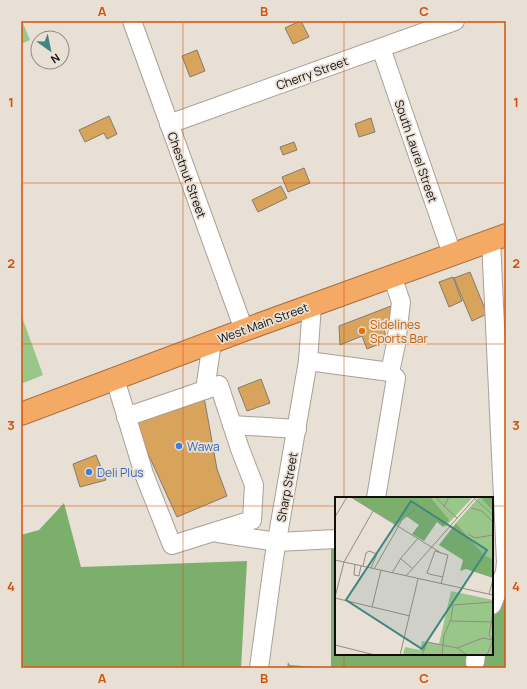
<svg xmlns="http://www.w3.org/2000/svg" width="527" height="689" font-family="Manrope,sans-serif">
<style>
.green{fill:#98c789}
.forest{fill:#7caf6b}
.building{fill:#d8a45b;stroke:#827b71}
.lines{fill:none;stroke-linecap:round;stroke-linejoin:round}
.minor-casing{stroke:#a8a096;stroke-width:20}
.highway-casing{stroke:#a57345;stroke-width:24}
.minor{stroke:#fff;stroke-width:18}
.highway{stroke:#f4a964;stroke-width:22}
.grid{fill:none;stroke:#d3520c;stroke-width:1;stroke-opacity:0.55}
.food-dot{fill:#e8710a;stroke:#e8dfd5;stroke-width:1.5}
.shop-dot{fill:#3f7fe0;stroke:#e8dfd5;stroke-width:1.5}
.labels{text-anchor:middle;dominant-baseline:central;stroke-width:3.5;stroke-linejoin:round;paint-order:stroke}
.street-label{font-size:12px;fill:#120f0b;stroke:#e8dfd5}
.food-label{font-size:12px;fill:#c56008;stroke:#e8dfd5;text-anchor:start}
.shop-label{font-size:12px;fill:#366cbe;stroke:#e8dfd5;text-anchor:start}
.inset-road{fill:none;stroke:#928c84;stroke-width:1}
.view{fill:#408782;fill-opacity:0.15;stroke:#408782;stroke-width:2}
.inset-edge{fill:none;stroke:#120f0b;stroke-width:2}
.neatline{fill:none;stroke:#d3520c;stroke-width:1.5}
.grid-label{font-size:13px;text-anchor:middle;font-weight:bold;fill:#d3520c}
</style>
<rect width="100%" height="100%" fill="#e8dfd5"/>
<g class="green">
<path d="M21,21H22L30,40L21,44Z"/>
<path d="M21,314L43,375L21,384Z"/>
</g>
<g class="forest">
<path d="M64,503L81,567L247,561L241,668H28L21,665V535L39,530Z"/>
<path d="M336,533V654H492V600L506,601V668H331V534Z"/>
<path d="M288,662L290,665L327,668H287Z"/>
</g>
<g class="building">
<path d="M300,21H301L309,37L293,44L285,28Z"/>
<path d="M197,50L205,71L190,77L182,56Z"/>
<path d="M109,116L117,134L107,139L104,133L85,142L79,130Z"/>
<path d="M371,118L375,132L359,137L355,124Z"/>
<path d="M294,142L297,150L283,155L280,147Z"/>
<path d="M304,168L310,183L288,192L282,177Z"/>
<path d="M281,186L287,198L258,212L252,200Z"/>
<path d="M470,272L487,314L472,321L454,278Z"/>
<path d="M453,277L462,301L449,307L439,282Z"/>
<path d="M391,306L390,323L383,325L387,341L367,349L362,336L340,345L339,326Z"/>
<path d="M261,379L270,403L247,411L238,388Z"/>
<path d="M204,397L217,469L227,496L177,517L134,423Z"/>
<path d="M96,455L106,480L80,487L73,464Z"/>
</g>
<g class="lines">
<defs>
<g id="minor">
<path d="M132,21L244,330"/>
<path d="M381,48L452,254"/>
<path d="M169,124L455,21"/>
<path d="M491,240L506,562L505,572L492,605"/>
<path d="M308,361L390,372"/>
<path d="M115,379L144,474L172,545L252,520L254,485L240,449L219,385L126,417"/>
<path d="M205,390L212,342"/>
<path d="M232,425L297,429"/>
<path d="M376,498L396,378L390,372L396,344L401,302L392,276"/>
<path d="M218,533L277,542L336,539"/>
<path d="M475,662L476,654"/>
<path d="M259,668L274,558L308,361L312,305"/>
</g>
<path id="highway" d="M21,414L244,330L506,235"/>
</defs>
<use href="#minor" class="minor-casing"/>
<use href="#highway" class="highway-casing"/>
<use href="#minor" class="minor"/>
<use href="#highway" class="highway"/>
</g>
<path class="grid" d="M183,21V668M344,21V498M21,183H506M21,344H506M21,506H336M492,506H506M344,654V668"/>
<circle class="food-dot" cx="362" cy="331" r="4"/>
<g class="shop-dot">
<circle cx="179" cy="446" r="4"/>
<circle cx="89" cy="472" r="4"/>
</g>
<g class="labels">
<g class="street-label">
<text transform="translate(312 73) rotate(-20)">Cherry Street</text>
<text transform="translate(416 151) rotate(71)">South Laurel Street</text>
<text transform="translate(187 175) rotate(70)">Chestnut Street</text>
<text transform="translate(263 323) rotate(-20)">West Main Street</text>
<text transform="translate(287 487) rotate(-80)">Sharp Street</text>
</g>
<g class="food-label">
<text x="370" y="324">Sidelines<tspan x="370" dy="14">Sports Bar</tspan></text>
</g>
<g class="shop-label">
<text x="187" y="446">Wawa</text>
<text x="97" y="472">Deli Plus</text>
</g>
</g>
<g transform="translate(335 497)">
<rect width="158" height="158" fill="#e8dfd5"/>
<path d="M82,0H138L110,30ZM144,0H158V62L149,58L121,26ZM116,94L158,103V158H68L70,150L85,153L87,144L104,147Z" fill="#98c789"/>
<path d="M16,0H95L114,23L108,30L102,25L89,44L77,37L84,28L71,19L62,28ZM148,0H158V14L147,2ZM121,26L149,58L158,62V81L131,72L125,74L128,63L104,48Z" fill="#7caf6b"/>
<path class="inset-road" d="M16,0L106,56M101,0L109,9M114,0L109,9L122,21M140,2L158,18M136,11L147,14L158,25M0,20L12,0M133,37L140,41L158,38M66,62L77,71M0,63L158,98M20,67L19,78L24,79L26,69M28,69L31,56L34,54L42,57L36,71M39,72L67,23L81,12M57,76L66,61L84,40M94,77L92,76L100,54L113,58L106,87M94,77L108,80M71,79L141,0M154,97L158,83M0,100L9,65L38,14M0,101L75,119M37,110L46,73M116,124L158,125M157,143L154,138L158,116M0,148L40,158M122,151L148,141L157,143M65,158L83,82M87,158L92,145L122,151L132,158M107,158L109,138L116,122L118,108L158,105M152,158L158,143"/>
<path class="view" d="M76,4L152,53L87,152L11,103Z"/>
<rect width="158" height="158" class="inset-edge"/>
</g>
<rect width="527" height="689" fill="none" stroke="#e8dfd5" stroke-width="44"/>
<g transform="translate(50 50) rotate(147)"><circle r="19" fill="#e8dfd5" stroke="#928c84"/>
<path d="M0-3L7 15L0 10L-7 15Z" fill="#408782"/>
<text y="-6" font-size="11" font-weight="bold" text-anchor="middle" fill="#120f0b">N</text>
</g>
<rect x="22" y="22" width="483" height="645" class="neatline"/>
<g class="grid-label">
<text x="102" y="16">A</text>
<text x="264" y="16">B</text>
<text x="424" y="16">C</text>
<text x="11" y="107">1</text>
<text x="516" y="107">1</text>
<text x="11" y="268">2</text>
<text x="516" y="268">2</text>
<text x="11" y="430">3</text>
<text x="516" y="430">3</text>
<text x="11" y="591">4</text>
<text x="516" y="591">4</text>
<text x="102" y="683">A</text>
<text x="264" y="683">B</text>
<text x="424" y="683">C</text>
</g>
</svg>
